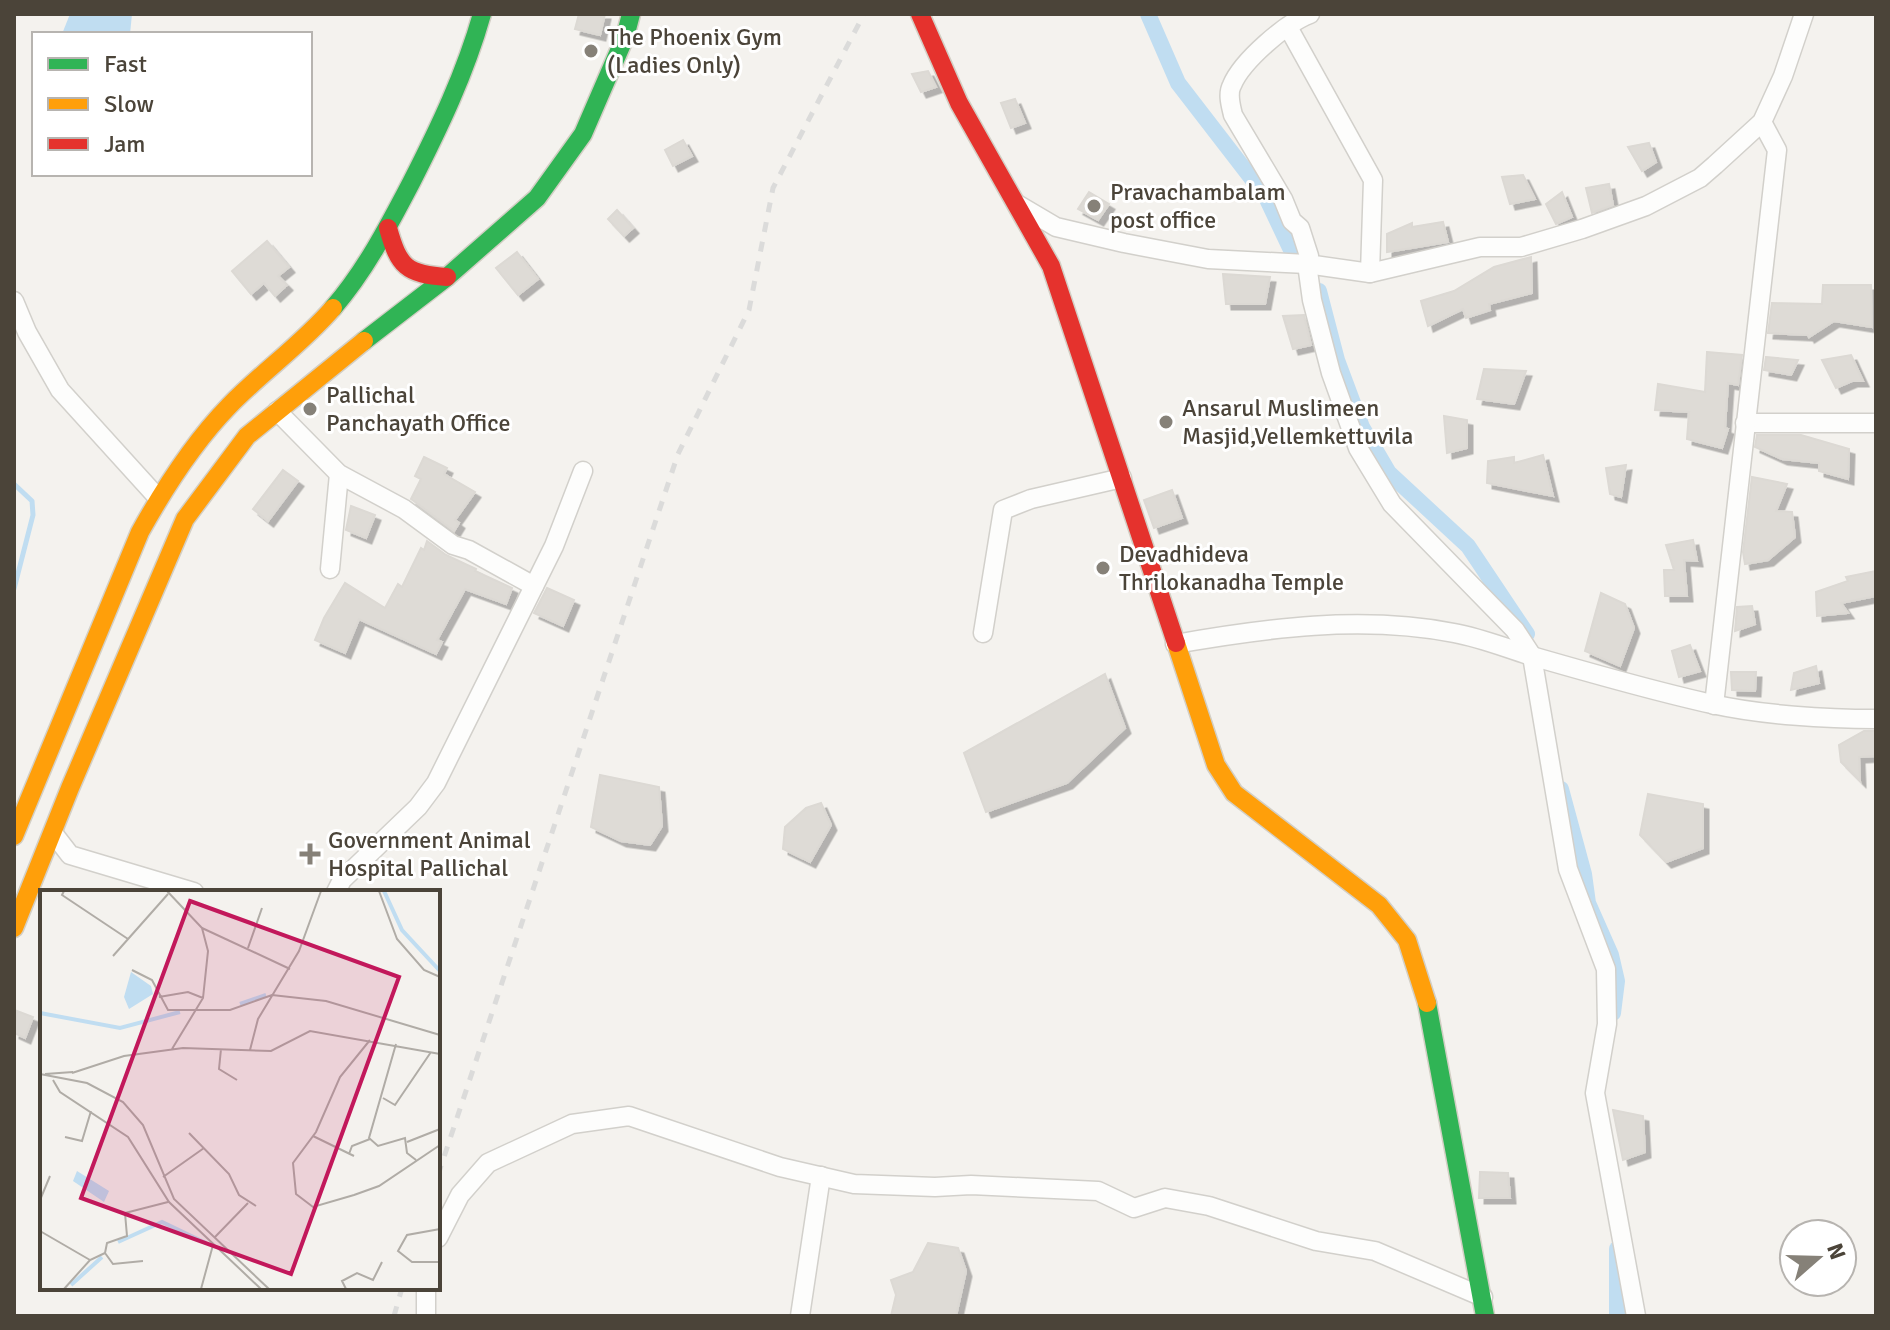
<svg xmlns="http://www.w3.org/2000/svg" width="1890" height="1330" font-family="Signika,sans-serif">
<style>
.water{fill:#c0ddf1}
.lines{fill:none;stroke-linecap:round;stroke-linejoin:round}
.stream{stroke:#c0ddf1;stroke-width:5}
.canal{stroke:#c0ddf1;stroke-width:16}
.building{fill:#dedbd6;stroke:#dcd9d4;stroke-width:2;filter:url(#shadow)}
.street-casing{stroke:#d2d0cb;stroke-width:21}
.fast-casing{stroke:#d3cfc5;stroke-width:21}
.slow-casing{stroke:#d3cfc5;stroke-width:21}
.jam-casing{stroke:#d3cfc5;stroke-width:21}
.street{stroke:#fdfdfc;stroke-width:18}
.fast{stroke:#30b455;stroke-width:18}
.slow{stroke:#ff9f0a;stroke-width:18}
.jam{stroke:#e5322d;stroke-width:18}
.rail{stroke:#dbdbda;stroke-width:5;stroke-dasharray:10 10;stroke-linecap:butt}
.poi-dot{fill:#868178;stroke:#fff;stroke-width:3}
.labels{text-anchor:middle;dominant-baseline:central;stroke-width:6;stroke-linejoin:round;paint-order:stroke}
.poi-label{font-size:24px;fill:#4b4439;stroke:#fff;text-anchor:start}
.inset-river{fill:none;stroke:#c0ddf1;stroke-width:4}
.inset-road{fill:none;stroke:#b0aca6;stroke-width:2}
.view{fill:#c2185b;fill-opacity:0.15;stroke:#c2185b;stroke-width:4}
.inset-edge{fill:none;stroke:#4b4439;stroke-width:4}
</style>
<defs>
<filter id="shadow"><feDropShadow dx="5.5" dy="5.5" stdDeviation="0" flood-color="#0004"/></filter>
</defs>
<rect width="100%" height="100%" fill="#f4f2ee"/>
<path class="water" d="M70,14H132L130,34H62Z"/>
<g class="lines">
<path class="stream" d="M14,484L32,501L33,515L14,589"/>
<g class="canal">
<path d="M1148,14L1178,83L1266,197L1292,252"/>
<path d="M1319,291L1337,360L1362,427L1389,473L1468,546L1527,634"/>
<path d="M1561,789L1584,874L1588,903L1611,955L1617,981L1613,1013"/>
<path d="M1617,1316V1249"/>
</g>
</g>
<g class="building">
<path d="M579,14H605L600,35L575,29Z"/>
<path d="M928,71L936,87L921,92L912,74Z"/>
<path d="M1015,99L1025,123L1011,128L1001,103Z"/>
<path d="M683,140L692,156L673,166L665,150Z"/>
<path d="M1649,143L1656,162L1642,171L1628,147Z"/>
<path d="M1523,175L1535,199L1510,204L1502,177Z"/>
<path d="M1609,184L1613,205L1592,213L1586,188Z"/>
<path d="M1089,192L1109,204L1098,220L1078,209Z"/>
<path d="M1562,192L1572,217L1556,224L1546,204Z"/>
<path d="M617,210L633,228L624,236L608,219Z"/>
<path d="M1443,222L1448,242L1387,252V234L1412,223V227Z"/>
<path d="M267,241L289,267L278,276L287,285L275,296L264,283L251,294L232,271Z"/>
<path d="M517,252L538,279L518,295L496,268Z"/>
<path d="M1531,257L1532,293L1489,304L1490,310L1466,318L1463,309L1428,326L1421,301L1454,291L1494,267Z"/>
<path d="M1223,274L1270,277L1265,304H1226Z"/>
<path d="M1823,285H1871L1872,327L1834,321L1809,337L1808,335L1768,333L1772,303L1822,304Z"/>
<path d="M1304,315L1311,345L1293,349L1283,316Z"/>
<path d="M1707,352L1742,355L1738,385L1728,383L1725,428L1728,429L1722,448L1687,439L1689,412L1655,410L1658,384L1705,392Z"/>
<path d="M1851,355L1863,381H1852L1836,388L1822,360Z"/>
<path d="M1766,357L1798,360L1791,375L1764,370Z"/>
<path d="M1484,369L1526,371L1514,404L1477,399Z"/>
<path d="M1444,416L1467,420V448L1447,453Z"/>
<path d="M1757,435H1801L1849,449L1848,479L1819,471V463L1782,459L1755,447Z"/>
<path d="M1543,455L1553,496L1487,483L1488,461L1514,457V463Z"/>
<path d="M424,457L447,468L444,474L475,492L455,520L459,523L454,531L411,499L421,479L415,476Z"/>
<path d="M1626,465L1621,497L1610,494L1606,468Z"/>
<path d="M283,470L298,481L268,521L253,509Z"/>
<path d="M1752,477L1787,484L1776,511L1792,512L1795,537L1768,560L1745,564L1743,552Z"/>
<path d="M1172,490L1182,518L1154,528L1144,500Z"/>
<path d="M351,506L375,515L366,538L346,530Z"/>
<path d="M1693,540L1697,561L1684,560L1687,596H1665L1664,570H1674L1666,545Z"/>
<path d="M427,541L446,555L476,569L475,571L512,588L506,604L465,589L437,640L442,642L436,654L359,619L345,653L315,640L324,618L345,583L385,608L398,584L402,587L421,548L424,550Z"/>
<path d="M1876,571V596L1841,603L1848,613L1817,616L1816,592L1848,581L1846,577Z"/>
<path d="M547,588L574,600L563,626L534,613Z"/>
<path d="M1601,593L1625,604L1634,628L1620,666L1585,651Z"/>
<path d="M1752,606L1755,624L1735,631L1737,607Z"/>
<path d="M1690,645L1700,671L1679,677L1672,651Z"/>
<path d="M1816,666L1819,683L1791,690L1794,673Z"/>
<path d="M1731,672H1756L1755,691L1732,690Z"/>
<path d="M1105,674L1125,728L1067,783L986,812L964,753Z"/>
<path d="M1864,731H1876V756L1859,757L1860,781L1841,762L1839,745Z"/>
<path d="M600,775L659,787L662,826L650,845L621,841L591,827Z"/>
<path d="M1648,794L1703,804V848L1666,862L1640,835Z"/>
<path d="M821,803L831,825L810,862L783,849L785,827L806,808Z"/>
<path d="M17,1011L33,1017L25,1038L14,1033Z"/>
<path d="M1613,1110L1643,1116L1645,1152L1623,1160Z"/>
<path d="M1480,1172L1508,1173L1510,1198H1479Z"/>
<path d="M928,1243L958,1248L966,1271L956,1316H891L896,1295L891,1280L913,1272Z"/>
</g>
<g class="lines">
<defs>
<g id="street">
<path d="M1310,14C1286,23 1242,61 1232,85C1227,94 1231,106 1233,115L1283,199L1292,221L1300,228L1309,256L1307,264L1312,300L1331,373L1358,448L1392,504L1515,630L1532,656L1568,869L1606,969L1607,1024L1595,1093L1636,1316"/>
<path d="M1288,27L1373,180L1370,273"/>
<path d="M1017,204L1056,227L1124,243L1208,259L1307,264L1370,273L1480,247H1521L1582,229L1646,206L1700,178L1715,165L1762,122L1783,76L1804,14"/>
<path d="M14,301L27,332L60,390L158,498"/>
<path d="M277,411L339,474L404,509L453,545L469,550L534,586"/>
<path d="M1745,423H1876"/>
<path d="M330,569L339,474"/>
<path d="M983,633L1003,510L1031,499L1122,478"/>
<path d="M1175,644C1266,628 1362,615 1454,633C1482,638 1508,649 1535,657C1594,674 1653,691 1712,704C1761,715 1826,719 1876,719"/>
<path d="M1714,705L1777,150L1762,122"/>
<path d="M53,833L70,855L194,892"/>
<path d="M336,892L342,880L418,807L436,783L554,546L583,471"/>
<path d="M438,1238L460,1195L488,1163L572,1124L629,1116L780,1167L854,1184L935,1187L971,1185L1098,1191L1134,1208L1165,1198L1209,1206L1316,1241L1375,1251L1483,1297"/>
<path d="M426,1288V1316"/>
<path d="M800,1316L821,1176"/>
</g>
<g id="fast">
<path d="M333,308C365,271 388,227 411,183C439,128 465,74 482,14"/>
<path d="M364,341L447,277L537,198L583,134L625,37L631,14"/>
<path d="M1427,1003L1485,1316"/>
</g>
<g id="slow">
<path d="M1176,643L1216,765L1234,793L1379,905L1407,940L1427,1003"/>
<path d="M14,836L140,532C165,487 193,443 229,406C262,372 302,344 333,308"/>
<path d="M14,928L70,788L185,519L247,436L364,341"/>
</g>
<g id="jam">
<path d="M920,14L959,103L1051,266L1176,643"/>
<path d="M388,228C399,267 406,274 447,277"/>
</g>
</defs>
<use href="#street" class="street-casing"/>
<use href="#fast" class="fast-casing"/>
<use href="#slow" class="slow-casing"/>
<use href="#jam" class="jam-casing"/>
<use href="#street" class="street"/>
<use href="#fast" class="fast"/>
<use href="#slow" class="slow"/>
<use href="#jam" class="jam"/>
<g class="rail">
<path d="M438,1175L678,454L749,310L773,188L864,14"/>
<path d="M394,1316L402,1288"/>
</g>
</g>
<g class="poi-dot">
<circle cx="591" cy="51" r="8"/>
<circle cx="1094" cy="206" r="8"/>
<circle cx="310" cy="409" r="8"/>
<circle cx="1166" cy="422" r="8"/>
<circle cx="1103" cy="568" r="8"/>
<path d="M306 842h8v8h8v8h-8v8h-8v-8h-8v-8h8z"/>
</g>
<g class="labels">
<g class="poi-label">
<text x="607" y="37">The Phoenix Gym<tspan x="607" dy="28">(Ladies Only)</tspan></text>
<text x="1110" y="192">Pravachambalam<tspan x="1110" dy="28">post office</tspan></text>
<text x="326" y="395">Pallichal<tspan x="326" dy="28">Panchayath Office</tspan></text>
<text x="1182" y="408">Ansarul Muslimeen<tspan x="1182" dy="28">Masjid,Vellemkettuvila</tspan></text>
<text x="1119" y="554">Devadhideva<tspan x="1119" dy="28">Thrilokanadha Temple</tspan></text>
<text x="328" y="840">Government Animal<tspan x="328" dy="28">Hospital Pallichal</tspan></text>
</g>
</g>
<g transform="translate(40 890)">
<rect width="400" height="400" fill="#f4f2ee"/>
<path d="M91,82L111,96L113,104L89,119L84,107ZM37,281L69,301L64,312L33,291Z" fill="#c0ddf1"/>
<path class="inset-river" d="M344,1L362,40L400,81M200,114L226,105M0,123L80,138L140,122M78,352L122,332L166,353M31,395L62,367"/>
<path class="inset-road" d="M24,1L22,5L88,49M127,1L162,38L168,61L163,108L132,159M339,1L357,49L384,80L400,87M162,38L250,79M208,58L222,18M73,66L128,4M92,80L112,90L128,120H190L232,105L286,111L400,145M119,107L148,102L163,108M330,150L300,187L276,242L253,273L256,304L273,317L314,305L339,296L400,255M356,154L329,248L338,256L365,248L367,263L376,270M181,159L179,179L197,190M210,160L218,129L259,61L281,1M32,183L84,166L143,158L231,161L270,141L400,164M0,184L47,193L83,212L103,235L134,309L229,399M5,184L33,182M13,190L20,202L88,247L129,312L221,399M343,208L355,215L391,162M149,243L189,284L199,305L216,316M273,246L314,266M25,247L42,251L51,221M367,252L400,239M309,264L312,256L330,249M123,287L164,258M0,310L10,286M400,339L367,345L358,361L372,372H400M0,341L50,370M175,347L208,313M65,363L73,374L103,371M24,399L50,370L65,363L67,353L87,346L85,323L128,312M161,399L173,355M306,399L302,391L317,383L333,390L342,372"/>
<path class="view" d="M150,11L359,87L251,384L41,308Z"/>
<rect width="400" height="400" class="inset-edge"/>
</g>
<rect width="1890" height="1330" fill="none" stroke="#4b4439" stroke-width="32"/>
<rect x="32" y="32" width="280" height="144" fill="#ffffff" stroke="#b7b4b0" stroke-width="2"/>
<rect x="48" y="58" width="40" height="12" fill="#30b455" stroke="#b7b4b0" stroke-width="2"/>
<text x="104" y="72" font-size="24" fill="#4b4439">Fast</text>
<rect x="48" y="98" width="40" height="12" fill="#ff9f0a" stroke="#b7b4b0" stroke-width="2"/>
<text x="104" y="112" font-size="24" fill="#4b4439">Slow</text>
<rect x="48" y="138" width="40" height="12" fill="#e5322d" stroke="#b7b4b0" stroke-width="2"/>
<text x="104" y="152" font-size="24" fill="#4b4439">Jam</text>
<g transform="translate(1818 1258) rotate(70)"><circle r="38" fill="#ffffff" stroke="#b7b4b0" stroke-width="2"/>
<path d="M0-6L14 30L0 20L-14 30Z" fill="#868178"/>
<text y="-12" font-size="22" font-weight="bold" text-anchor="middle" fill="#4b4439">N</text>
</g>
</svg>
